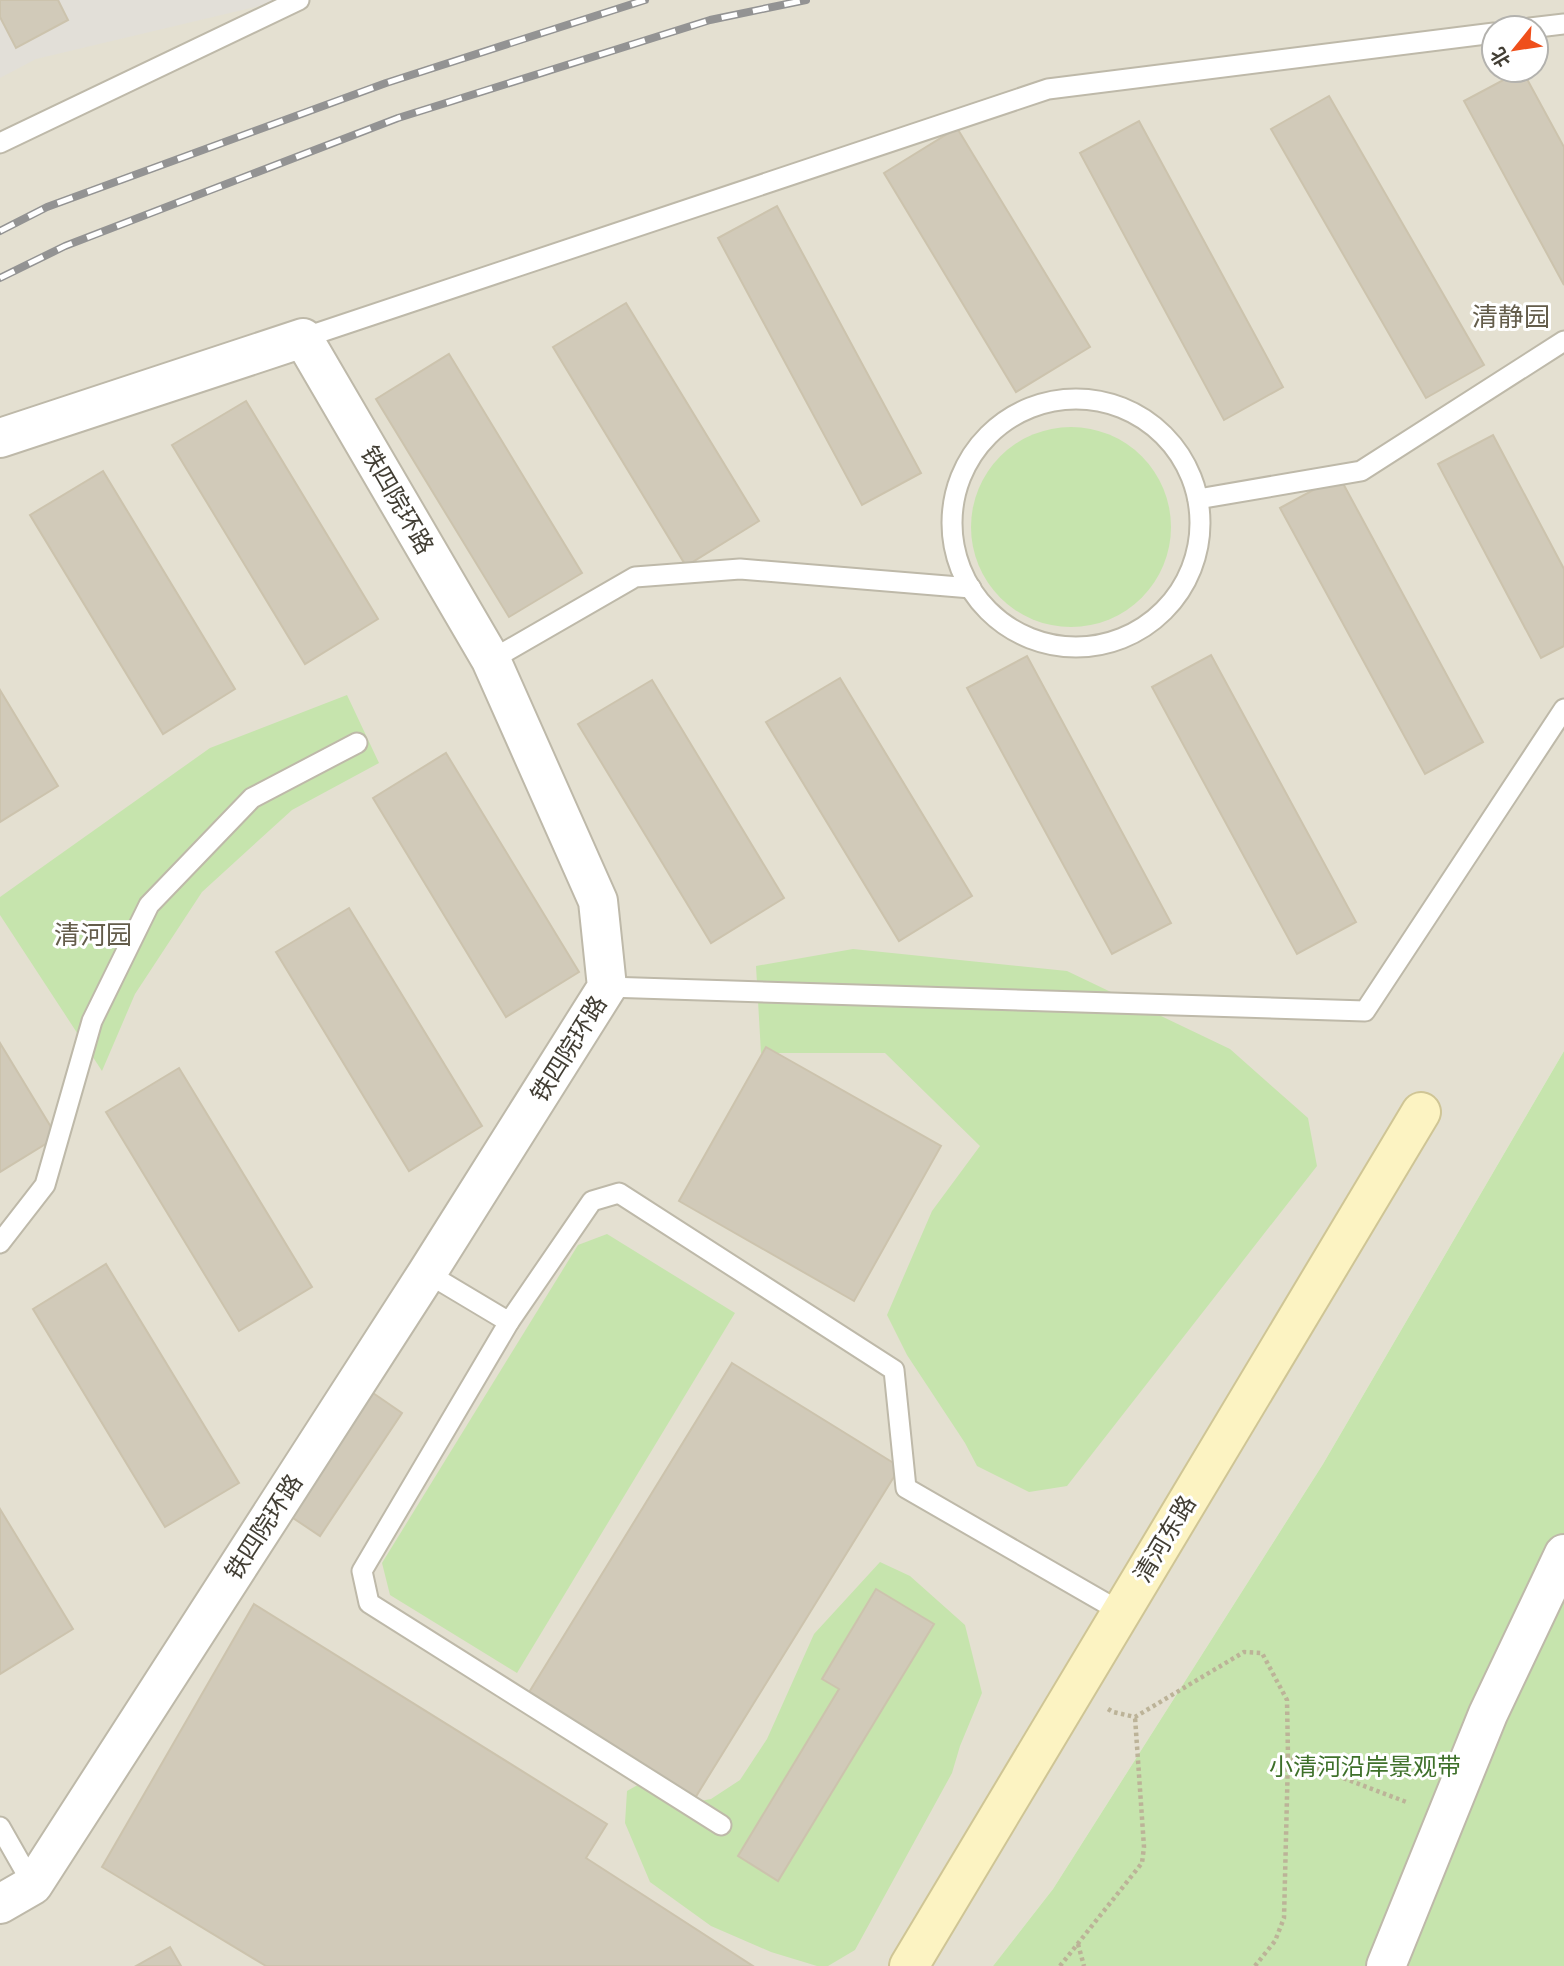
<svg xmlns="http://www.w3.org/2000/svg" width="1564" height="1966" font-family="'Fira Sans Condensed','Noto Sans SC',sans-serif">
<style>
.residential{fill:#e4e0d1;fill-rule:evenodd}
.industrial{fill:#e2dfd8}
.green{fill:#c6e4ad}
.building{fill:#d1cab9;stroke:#ccc3ad;stroke-width:2}
.lines{fill:none;stroke-linecap:round;stroke-linejoin:round}
.lane-casing{stroke:#beb9a9;stroke-width:23}
.street-casing{stroke:#beb9a9;stroke-width:42}
.secondary-casing{stroke:#cfc595;stroke-width:42}
.path{stroke:#bcb398;stroke-width:4.5;stroke-dasharray:3.5 3.5;stroke-linecap:butt}
.lane{stroke:#fff;stroke-width:19}
.street{stroke:#fff;stroke-width:38}
.secondary{stroke:#fcf3c2;stroke-width:38}
.rail-casing{stroke:#939393;stroke-width:8}
.rail{stroke:#fff;stroke-width:5;stroke-dasharray:16;stroke-linecap:butt}
.labels{text-anchor:middle;dominant-baseline:central;stroke-width:6;stroke-linejoin:round;paint-order:stroke}
.street-label{font-size:24px;fill:#423e34;stroke:#fff}
.park-label{font-size:24px;fill:#3e702a;stroke:#fff}
.neighbourhood-label{font-size:26px;fill:#645d4b;stroke:#fff}
</style>
<rect width="100%" height="100%" fill="#f1eee3"/>
<path class="residential" d="M0,0H1564V1051L1323,1464L1053,1889L993,1966H0ZM1494,28H1536V70H1494Z"/>
<path class="industrial" d="M0,0H284L36,59L0,78Z"/>
<g class="green">
<circle cx="1071" cy="527" r="100"/>
<path d="M347,695L379,763L292,810L202,892L135,994L102,1071L0,915V897L210,748Z"/>
<path d="M853,949L1067,971L1230,1049L1308,1118L1317,1166L1067,1486L1029,1492L977,1466L965,1443L907,1355L887,1315L932,1211L980,1146L885,1053H761L756,966Z"/>
<path d="M1564,1051V1966H993L1053,1889L1323,1464Z"/>
<path d="M607,1234L735,1313L517,1673L390,1595L382,1563L578,1245Z"/>
<path d="M880,1562L910,1576L965,1625L982,1693L960,1746L952,1773L855,1950L828,1966H817L771,1952L711,1926L650,1882L625,1823L627,1791L643,1782L678,1805L711,1799L740,1780L767,1739L814,1634Z"/>
</g>
<g class="building">
<path d="M0,0H58L68,20L16,48L0,17Z"/>
<path d="M1522,70L1564,147V285L1464,101Z"/>
<path d="M1329,96L1484,365L1426,398L1271,129Z"/>
<path d="M1139,121L1283,387L1224,420L1080,153Z"/>
<path d="M957,128L1090,347L1016,392L884,173Z"/>
<path d="M777,206L921,473L862,505L718,238Z"/>
<path d="M626,303L759,521L686,566L553,347Z"/>
<path d="M449,354L582,573L509,617L376,399Z"/>
<path d="M246,401L378,619L305,664L172,445Z"/>
<path d="M1493,435L1564,569V646L1541,658L1438,464Z"/>
<path d="M103,471L235,689L163,734L30,515Z"/>
<path d="M1339,476L1483,742L1425,774L1280,508Z"/>
<path d="M1211,655L1356,922L1297,954L1152,687Z"/>
<path d="M1027,656L1171,923L1112,954L967,688Z"/>
<path d="M840,678L972,896L899,941L766,722Z"/>
<path d="M652,680L784,898L711,943L578,724Z"/>
<path d="M0,690L58,786L0,822Z"/>
<path d="M446,753L579,972L506,1017L373,798Z"/>
<path d="M349,908L482,1126L409,1171L276,952Z"/>
<path d="M0,1043L57,1137L0,1172Z"/>
<path d="M766,1047L941,1146L854,1301L679,1201Z"/>
<path d="M179,1068L312,1287L239,1331L106,1112Z"/>
<path d="M106,1264L239,1483L165,1527L33,1309Z"/>
<path d="M732,1363L900,1467L695,1798L528,1694Z"/>
<path d="M373,1393L402,1413L320,1536L290,1516Z"/>
<path d="M0,1509L73,1629L0,1674Z"/>
<path d="M876,1589L934,1624L778,1881L738,1856L839,1689L822,1679Z"/>
<path d="M254,1604L607,1824L586,1858L753,1966H266L102,1867Z"/>
<path d="M170,1947L181,1966H136Z"/>
</g>
<g class="lines">
<defs>
<g id="lane">
<path d="M1530,28L1564,24"/>
<path d="M0,143L299,0"/>
<path d="M303,338L1048,89L1494,33"/>
<circle cx="1076" cy="523" r="124"/>
<path d="M1198,499L1361,471L1564,341"/>
<path d="M491,660L635,577L740,569L971,588"/>
<path d="M607,987L1365,1011L1564,709"/>
<path d="M0,1243L45,1185L92,1021L149,905L252,798L357,743"/>
<path d="M427,1273L509,1322L592,1201L619,1193L894,1370L906,1488L1121,1612"/>
<path d="M509,1322L362,1571L369,1603L721,1825"/>
<path d="M0,1827L33,1885"/>
</g>
<g id="street">
<path d="M0,438L303,338L491,660L598,901L607,987L427,1273L33,1885L0,1904"/>
<path d="M1386,1966L1488,1714L1564,1554"/>
</g>
<path id="secondary" d="M909,1966L1421,1112"/>
</defs>
<use href="#lane" class="lane-casing"/>
<use href="#street" class="street-casing"/>
<use href="#secondary" class="secondary-casing"/>
<g class="path">
<path d="M1108,1709L1113,1712L1135,1717L1244,1652L1262,1653L1287,1700L1288,1757L1409,1803"/>
<path d="M1078,1944L1084,1966"/>
<path d="M1060,1966L1142,1863L1144,1847L1135,1717"/>
<path d="M1255,1966L1275,1941L1284,1918L1288,1757"/>
</g>
<use href="#lane" class="lane"/>
<use href="#street" class="street"/>
<use href="#secondary" class="secondary"/>
<defs>
<g id="rail">
<path d="M0,231L47,207L386,83L645,0"/>
<path d="M0,278L65,246L398,118L710,20L806,0"/>
</g>
</defs>
<use href="#rail" class="rail-casing"/>
<use href="#rail" class="rail"/>
</g>
<g class="labels">
<g class="street-label">
<text transform="translate(397 500) rotate(60)">铁四院环路</text>
<text transform="translate(569 1049) rotate(-58)">铁四院环路</text>
<text transform="translate(264 1527) rotate(-57)">铁四院环路</text>
<text transform="translate(1165 1539) rotate(-59)">清河东路</text>
</g>
<g class="park-label">
<text x="1365" y="1767">小清河沿岸景观带</text>
</g>
<g class="neighbourhood-label">
<text x="1511" y="317">清静园</text>
<text x="93" y="935">清河园</text>
</g>
</g>
<g transform="translate(1515 49) rotate(240)"><circle r="33" fill="#ffffff" stroke="#b3b2ae" stroke-width="2"/>
<path d="M0-5L12 26L0 18L-12 26Z" fill="#ef4f1b"/>
<text y="-10" font-size="19" font-weight="bold" text-anchor="middle" fill="#423e34">北</text>
</g>
</svg>
